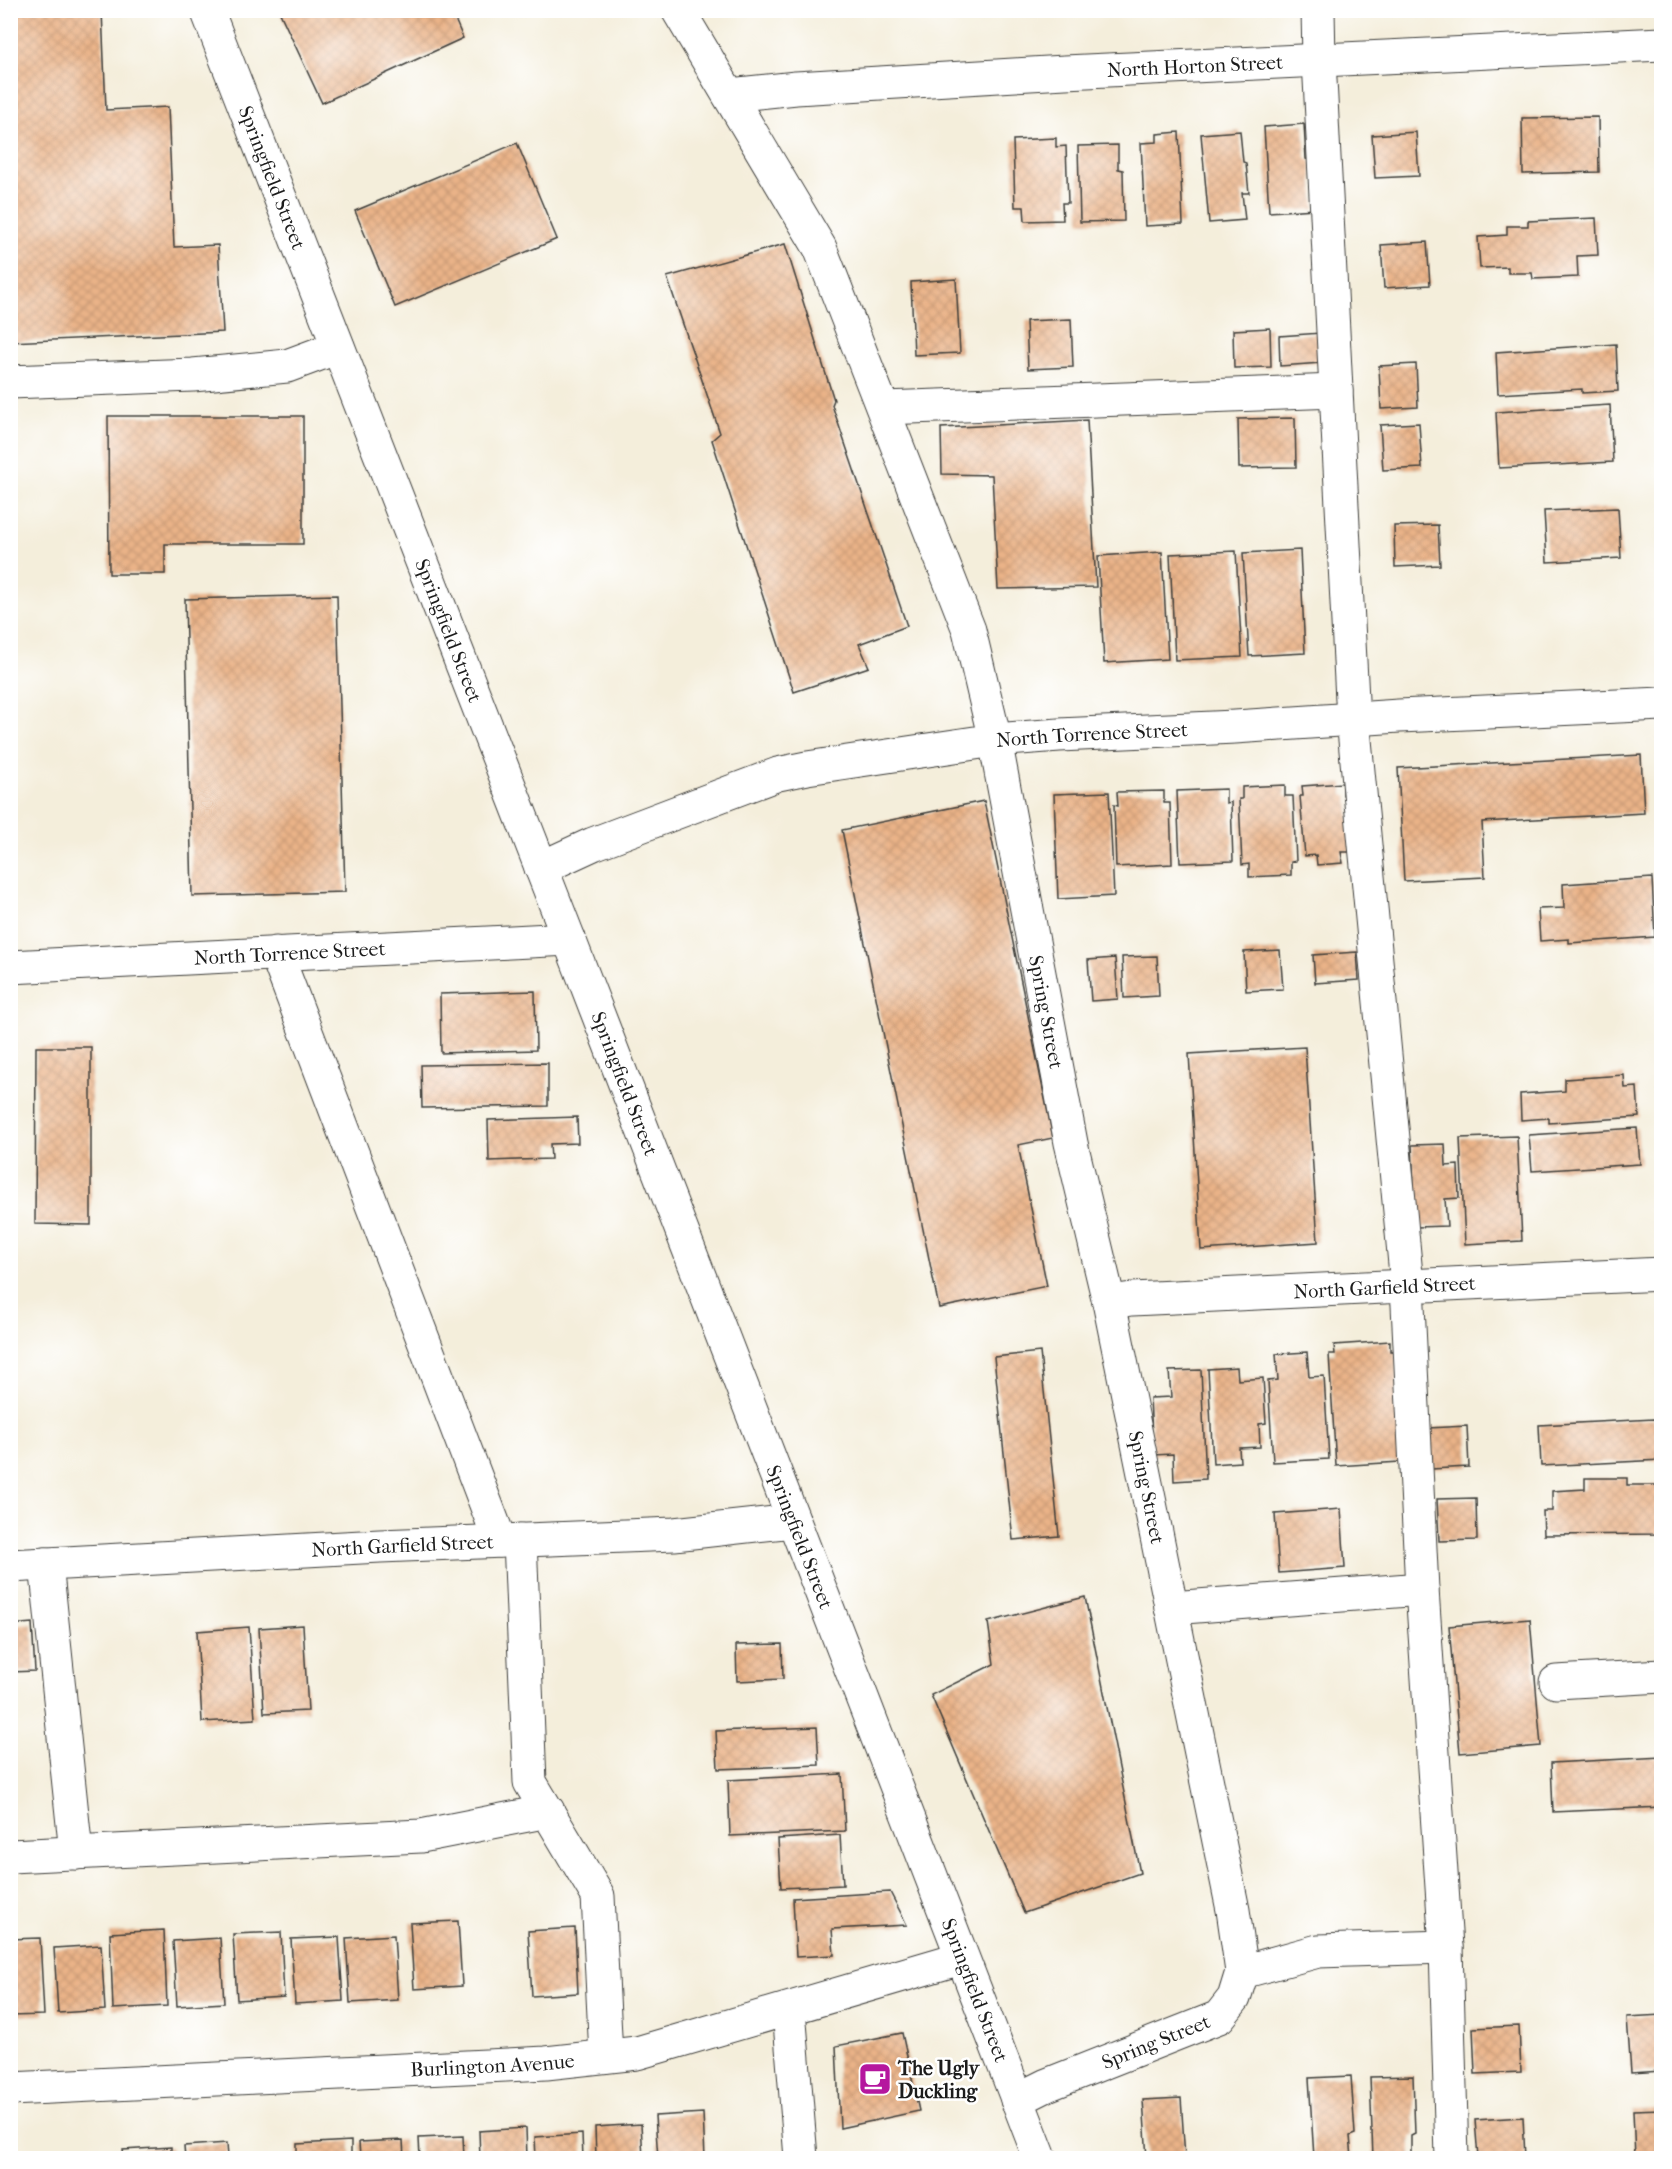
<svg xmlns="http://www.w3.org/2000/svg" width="1672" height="2169" font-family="'IM FELL French Canon',serif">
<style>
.building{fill:url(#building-cross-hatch)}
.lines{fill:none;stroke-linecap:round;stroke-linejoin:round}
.minor-casing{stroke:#3c3c39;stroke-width:35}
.minor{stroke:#fff;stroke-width:33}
.labels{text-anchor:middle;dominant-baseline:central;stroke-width:5;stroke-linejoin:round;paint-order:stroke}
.street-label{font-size:20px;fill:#1c1c1c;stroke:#fff}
.poi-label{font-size:20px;font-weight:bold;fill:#1c1c1c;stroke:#fff;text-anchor:start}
</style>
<defs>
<pattern id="building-cross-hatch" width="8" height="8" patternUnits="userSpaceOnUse" patternTransform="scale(1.5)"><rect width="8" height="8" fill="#eab388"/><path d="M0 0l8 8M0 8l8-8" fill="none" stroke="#c89975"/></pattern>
</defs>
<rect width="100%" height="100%" fill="#fff"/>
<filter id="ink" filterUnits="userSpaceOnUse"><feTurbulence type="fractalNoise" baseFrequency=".0167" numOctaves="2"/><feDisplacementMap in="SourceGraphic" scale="12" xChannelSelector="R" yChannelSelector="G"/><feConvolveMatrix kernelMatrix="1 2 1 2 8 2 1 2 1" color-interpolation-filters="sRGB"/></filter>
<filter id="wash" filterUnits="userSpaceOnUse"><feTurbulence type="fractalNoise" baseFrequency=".008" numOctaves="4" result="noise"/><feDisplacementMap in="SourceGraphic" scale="24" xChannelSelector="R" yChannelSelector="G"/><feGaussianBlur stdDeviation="1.35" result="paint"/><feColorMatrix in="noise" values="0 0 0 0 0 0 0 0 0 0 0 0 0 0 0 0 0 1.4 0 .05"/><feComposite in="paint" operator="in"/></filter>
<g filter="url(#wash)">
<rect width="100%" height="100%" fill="#f4eedb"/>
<g id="blocks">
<g class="building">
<path d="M10,10H102L106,110L168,107L174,247L218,245L223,332L10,342Z"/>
<path d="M285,10H451L463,38L322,103L280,13Z"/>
<path d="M1598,117L1599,172L1523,174L1522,118Z"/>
<path d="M1304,124L1306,159L1311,161L1315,209L1269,212L1264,127Z"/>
<path d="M1240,131L1243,162L1246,163L1249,193H1242L1245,220L1209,223L1201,134Z"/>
<path d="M1179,132L1183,224L1145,226L1141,143L1157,142V134Z"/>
<path d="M1416,132L1419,176L1375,178L1372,135Z"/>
<path d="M1056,138V147L1066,146L1068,203H1062L1063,220L1025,221L1024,207H1015L1013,140Z"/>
<path d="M517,143L557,239L395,307L355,211Z"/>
<path d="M1118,145V169L1123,170L1124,221L1080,222L1078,146Z"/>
<path d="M1596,218L1598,255L1577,256L1578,277L1533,279L1532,273H1508V267L1480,268L1478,237L1507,235V226H1528V221Z"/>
<path d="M1427,242L1430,285L1384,288L1381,245Z"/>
<path d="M785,244L834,400L832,405L907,626L859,644L869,667L794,692L712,440L720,433L667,277Z"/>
<path d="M956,279L960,353L914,355L911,282Z"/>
<path d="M1071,319L1073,367L1028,369L1026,321Z"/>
<path d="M1270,328L1271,367L1234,368L1233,330Z"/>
<path d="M1321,333L1322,363L1280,366L1279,336Z"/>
<path d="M1616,344L1618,391L1582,393V389L1498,394L1496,352Z"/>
<path d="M1416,364L1418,407L1381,409L1379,366Z"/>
<path d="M1610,405L1613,462L1499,468L1496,412Z"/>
<path d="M108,416H303V544H165V574H109Z"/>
<path d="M1295,418L1296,467L1239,468L1238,419Z"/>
<path d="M1087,420L1096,587L998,589L992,475L942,474L941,428Z"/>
<path d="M1419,423L1422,468L1383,470L1380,425Z"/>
<path d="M1618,508L1621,558L1547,562L1544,511Z"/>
<path d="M1438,525L1440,565L1395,567L1394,526Z"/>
<path d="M1300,550L1305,653L1249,656L1243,553Z"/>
<path d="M1236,551L1242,657L1175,660L1170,554Z"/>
<path d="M1162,552L1168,659L1104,663L1098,556Z"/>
<path d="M337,595L345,892L192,896L185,599Z"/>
<path d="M1641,755L1644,813L1482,822L1485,877L1404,881L1398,768Z"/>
<path d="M1343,783V795L1348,796L1351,852H1341L1343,863L1317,865L1316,855L1305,856L1300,796H1303L1302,786Z"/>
<path d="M1285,785V796H1293L1296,861L1291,862V875L1249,877V864L1242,865L1239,799H1242V787Z"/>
<path d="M1226,789V803L1231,802L1233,861L1180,863L1177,791Z"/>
<path d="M1164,791V803H1170L1172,864L1116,867L1114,805L1118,806L1117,792Z"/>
<path d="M1109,792L1114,896L1058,899L1054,794Z"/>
<path d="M984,801L1053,1138L1018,1145L1047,1286L939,1308L842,830Z"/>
<path d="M1652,878L1655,937L1569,943V939L1540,941L1538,909L1564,908L1563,884Z"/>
<path d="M1280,950L1283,989L1246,991L1244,952Z"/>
<path d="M1357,952L1359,980L1315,983L1313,955Z"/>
<path d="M1157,956L1159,996L1124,998L1122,957Z"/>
<path d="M1115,958L1118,999L1091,1001L1088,960Z"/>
<path d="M535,991L536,1050L441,1053L440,994Z"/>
<path d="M36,1047H91V1225L35,1224Z"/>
<path d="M1305,1047L1318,1242L1201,1250L1189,1054Z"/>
<path d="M548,1063V1106L422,1108L421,1065Z"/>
<path d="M1624,1075L1625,1088L1637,1087L1639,1117L1549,1123V1118L1521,1120L1520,1094L1565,1091V1079Z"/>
<path d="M577,1117L578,1143L550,1144L551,1159L489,1161L488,1120Z"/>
<path d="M1637,1128L1640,1164L1532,1171L1529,1135Z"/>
<path d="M1517,1136L1522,1241L1465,1244L1460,1138Z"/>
<path d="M1445,1144L1446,1166L1458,1165L1459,1198L1445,1199L1447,1226L1416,1227L1412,1145Z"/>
<path d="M1390,1341V1351H1396L1400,1462L1336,1466L1329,1354H1335L1334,1345Z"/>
<path d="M1040,1352L1059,1536L1013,1540L994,1357Z"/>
<path d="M1307,1352L1309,1377L1324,1376L1329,1459L1273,1462L1268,1381L1278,1380L1276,1354Z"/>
<path d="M1237,1367L1238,1380L1263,1378L1266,1423L1259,1424L1260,1447L1239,1448L1240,1462L1213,1464L1208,1369Z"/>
<path d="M1201,1370L1206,1479L1174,1481L1173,1454L1153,1455L1150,1398L1171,1397L1169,1371Z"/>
<path d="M1654,1419L1656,1424L1662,1423V1460L1541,1466L1539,1425Z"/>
<path d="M1467,1426L1469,1467L1431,1469L1428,1428Z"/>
<path d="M1585,1478H1627V1485H1662V1534L1544,1535L1543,1511H1552V1491L1585,1489Z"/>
<path d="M1476,1498L1477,1540L1439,1541L1437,1499Z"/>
<path d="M1341,1509L1345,1568L1279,1573L1275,1514Z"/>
<path d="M1085,1597L1140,1873L1024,1913L931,1695L994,1664L988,1622Z"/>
<path d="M1530,1619L1541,1746L1460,1753L1449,1626Z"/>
<path d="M32,1623L35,1671L10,1672V1625Z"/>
<path d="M303,1625L308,1711L264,1713L259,1628Z"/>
<path d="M249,1627L255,1719L202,1722L197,1631Z"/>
<path d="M782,1644L783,1679L737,1681L736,1645Z"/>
<path d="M817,1727L819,1765L718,1769L716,1731Z"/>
<path d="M1662,1757V1807L1553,1812L1551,1763Z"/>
<path d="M842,1774L845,1831L730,1836L728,1780Z"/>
<path d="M840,1835L843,1885L781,1888L778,1839Z"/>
<path d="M890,1892L907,1925L832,1929L834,1955L796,1957L793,1898Z"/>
<path d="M458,1921L462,1986L414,1989L410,1923Z"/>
<path d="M575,1928L578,1993L532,1996L528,1931Z"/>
<path d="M164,1930L167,2006L113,2009L110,1933Z"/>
<path d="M281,1932L284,1997L237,2000L233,1934Z"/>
<path d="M394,1935L398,2000L350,2003L346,1938Z"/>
<path d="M339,1937L343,2001L295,2004L291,1939Z"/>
<path d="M40,1938L44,2015L10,2016V1939Z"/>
<path d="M220,1938L224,2003L177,2006L173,1941Z"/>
<path d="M101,1945L105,2010L58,2013L54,1948Z"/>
<path d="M1662,2015V2071L1631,2073L1627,2017Z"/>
<path d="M1519,2026L1521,2072L1475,2074L1473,2028Z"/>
<path d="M902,2033L919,2111L840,2128L836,2046Z"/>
<path d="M1351,2076L1355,2134L1350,2136L1352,2158H1314L1309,2078Z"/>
<path d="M1413,2076L1415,2134L1411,2136V2158H1373L1370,2077Z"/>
<path d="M1181,2098L1185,2158H1147L1143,2100Z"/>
<path d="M1662,2109V2158H1635L1633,2110Z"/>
<path d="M703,2113L705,2158H658L655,2116Z"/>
<path d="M1523,2117L1525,2158H1478L1475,2120Z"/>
<path d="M641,2124L643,2158H596L595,2127Z"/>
<path d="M526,2128L527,2158H480L479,2131Z"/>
<path d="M582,2134L583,2158H536L535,2137Z"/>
<path d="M463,2136L464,2158H420L419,2138Z"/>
<path d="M403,2140L404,2158H360L359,2142Z"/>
<path d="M351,2141V2158H297V2144Z"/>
<path d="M227,2143L228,2158H185L184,2146Z"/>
<path d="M171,2147V2158H124L123,2150Z"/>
<path d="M111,2154V2158H67V2156Z"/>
</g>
</g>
</g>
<g filter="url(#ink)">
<use href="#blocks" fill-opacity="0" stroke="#3c3c39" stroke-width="1.5"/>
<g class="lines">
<defs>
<g id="minor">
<path id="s1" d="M207,10L569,939L1040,2158"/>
<path id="s2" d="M678,10L820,248L969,630L995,740L1071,1143L1109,1302L1233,1910L1242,1972L1234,1998L1219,2017L1047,2085L1017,2100"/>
<path d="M1318,10L1319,60L1353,719L1407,1285L1422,1589L1446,1947L1452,2158"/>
<path id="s3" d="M730,95L796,88L1065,72L1662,44"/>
<path d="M10,382L193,375L287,366L338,347"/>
<path d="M884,408L1336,391"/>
<path id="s4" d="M541,868L593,844L778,774L807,768L995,740L1059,735L1235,727L1399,716L1662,704"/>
<path d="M276,953L500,1541"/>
<path id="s5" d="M10,967L569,939"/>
<path id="s6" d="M1109,1302L1132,1299L1662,1274"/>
<path d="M520,1540L530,1782L598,1896L606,2056"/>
<path d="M46,1564L76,1853"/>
<path id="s7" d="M10,1566L380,1546L674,1534L793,1521"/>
<path d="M1171,1608L1422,1589"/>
<path d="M1556,1682L1662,1676"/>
<path d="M10,1856L421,1836L548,1811"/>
<path d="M1242,1972L1318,1951L1446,1947"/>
<path d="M789,2010L801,2158"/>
<path id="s8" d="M10,2089L546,2063L637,2053L961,1958"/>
</g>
</defs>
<use href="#minor" class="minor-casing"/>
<use href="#minor" class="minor"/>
</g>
</g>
<defs>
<symbol id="cafe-square" viewBox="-11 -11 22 22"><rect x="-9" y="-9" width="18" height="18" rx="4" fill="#b5179e" stroke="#fff"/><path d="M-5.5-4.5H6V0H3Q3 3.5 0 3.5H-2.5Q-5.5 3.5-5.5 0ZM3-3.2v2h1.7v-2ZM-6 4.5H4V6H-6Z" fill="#fff"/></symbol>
</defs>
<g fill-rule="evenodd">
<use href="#cafe-square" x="856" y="2060" width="38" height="38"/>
</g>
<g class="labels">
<g class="street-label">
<text stroke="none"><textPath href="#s3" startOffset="466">North Horton Street</textPath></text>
<text stroke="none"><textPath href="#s1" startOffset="180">Springfield Street</textPath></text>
<text stroke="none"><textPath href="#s1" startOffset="666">Springfield Street</textPath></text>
<text stroke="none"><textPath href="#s4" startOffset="572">North Torrence Street</textPath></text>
<text stroke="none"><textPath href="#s5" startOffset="280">North Torrence Street</textPath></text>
<text stroke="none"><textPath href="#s2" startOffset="1077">Spring Street</textPath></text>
<text stroke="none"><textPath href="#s1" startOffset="1152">Springfield Street</textPath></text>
<text stroke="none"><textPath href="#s6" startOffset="276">North Garfield Street</textPath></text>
<text stroke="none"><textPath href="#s2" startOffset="1563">Spring Street</textPath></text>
<text stroke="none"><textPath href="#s1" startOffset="1638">Springfield Street</textPath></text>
<text stroke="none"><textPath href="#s7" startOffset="393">North Garfield Street</textPath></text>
<text stroke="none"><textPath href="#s1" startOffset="2124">Springfield Street</textPath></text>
<text transform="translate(1156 2042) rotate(-22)">Spring Street</text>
<text stroke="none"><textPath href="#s8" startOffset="483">Burlington Avenue</textPath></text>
</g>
<g class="poi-label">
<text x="898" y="2068">The Ugly<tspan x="898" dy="23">Duckling</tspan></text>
</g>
</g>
<rect width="1672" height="2169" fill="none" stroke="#fff" stroke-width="36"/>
</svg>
